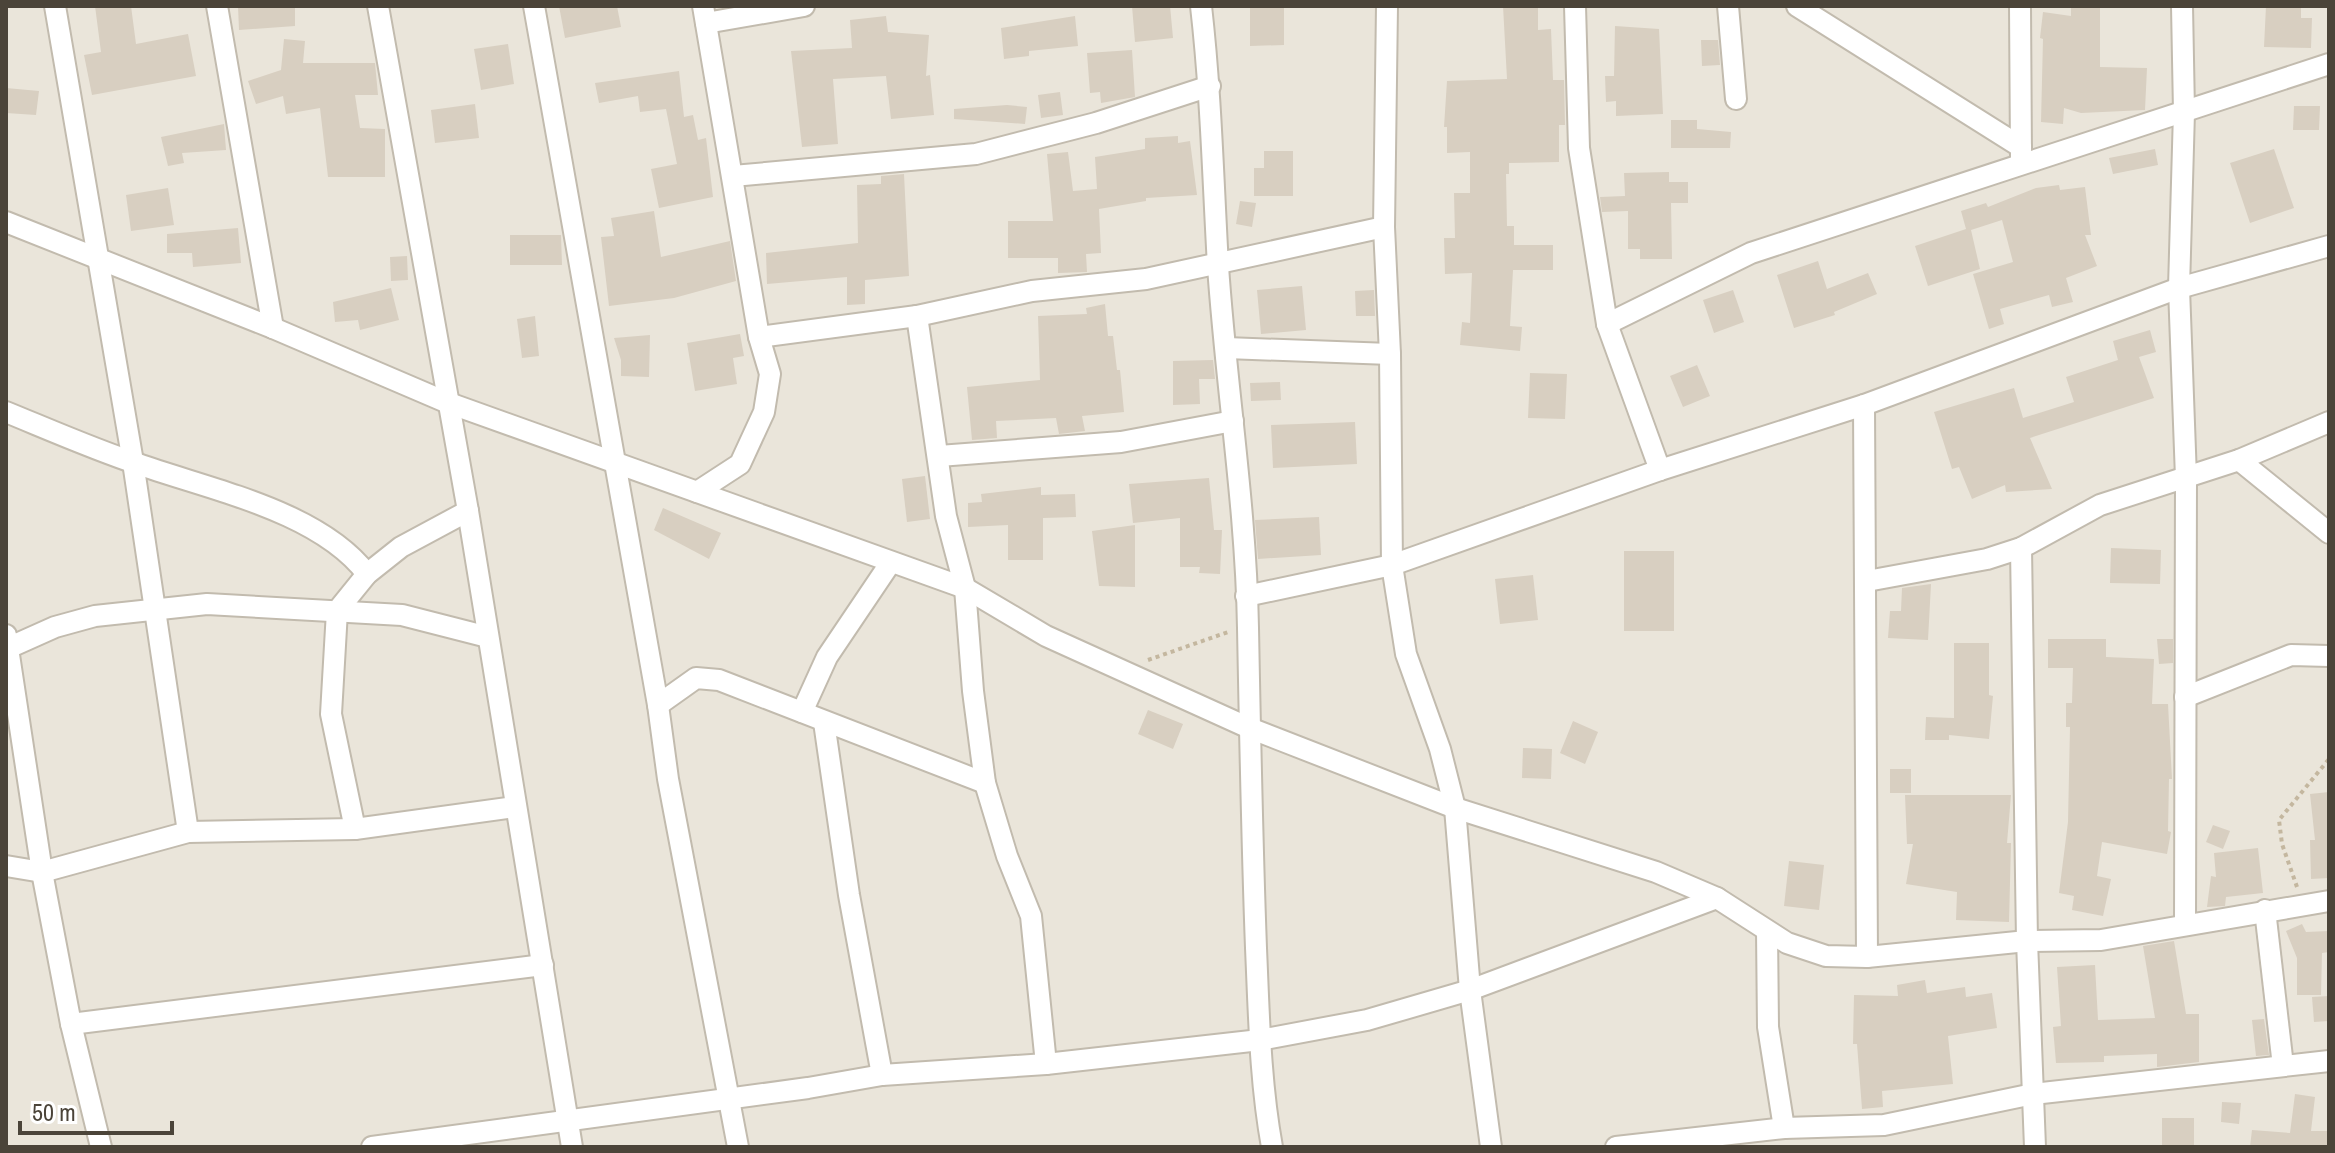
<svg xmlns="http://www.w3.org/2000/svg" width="2335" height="1153" font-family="'Archivo Narrow',sans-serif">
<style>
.residential{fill:#eae5da}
.building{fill:#d8cfc1}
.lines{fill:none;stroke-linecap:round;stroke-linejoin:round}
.minor-casing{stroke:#c2bbae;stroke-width:24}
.path{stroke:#c4b79f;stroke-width:4;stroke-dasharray:4 4;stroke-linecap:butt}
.minor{stroke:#fff;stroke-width:20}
</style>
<rect width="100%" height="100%" fill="#f6f3ec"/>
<rect class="residential" x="6" y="6" width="2323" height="1141"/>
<g class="building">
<path d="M95,6H131L136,44L188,34L196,76L92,95L84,55L101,52Z"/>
<path d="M238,6H295V26L239,30Z"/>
<path d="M559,6H617L621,27L565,38Z"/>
<path d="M1132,6H1170L1173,38L1135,42Z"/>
<path d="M1250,6H1284V45L1250,46Z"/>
<path d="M1503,6H1538V30L1551,29L1553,80H1564L1565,125H1559V162L1509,163V174H1506L1507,226H1514V245H1553V270H1513L1510,326L1522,327L1520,351L1460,345L1462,322L1470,323L1472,273L1445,274L1444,238H1455L1454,193H1470V152L1447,153V127H1444L1447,81L1507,79Z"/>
<path d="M2071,6H2100V67L2147,68L2145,110L2081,113L2064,108L2063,124L2041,122L2043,39L2040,38L2043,12L2071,16Z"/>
<path d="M2266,6H2301V18H2312L2311,48L2264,47Z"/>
<path d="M886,16L888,32L929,35L926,76L930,75L934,115L891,119L886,76L833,79L838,144L802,147L791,51L852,48L850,20Z"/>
<path d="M1075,16L1078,46L1029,51V56L1004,59L1001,28Z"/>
<path d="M1615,26L1659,29L1663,114L1616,116V101L1606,102L1605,76H1614Z"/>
<path d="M284,39L305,41L303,63H375L378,95H355L360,128L385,129V177H328L320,108L286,114L283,96L256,104L248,81L281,70Z"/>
<path d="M1701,40H1718L1720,65L1702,66Z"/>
<path d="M508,44L514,84L481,90L474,49Z"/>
<path d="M1132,50L1135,97L1101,103L1100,92L1090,93L1087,53Z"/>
<path d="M679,71L684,117L693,115L698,140L706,138L713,197L659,208L651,169L677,164L666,109L640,112L638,96L599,103L595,83Z"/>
<path d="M6,88L39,91L36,115L6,113Z"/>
<path d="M1060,92L1063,115L1041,118L1038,95Z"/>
<path d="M475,104L479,138L435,143L431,110Z"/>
<path d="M1007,105L1027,107L1025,124L954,119V109Z"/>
<path d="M2294,106H2320L2319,130H2293Z"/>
<path d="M1671,120H1697V129L1731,132L1730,148H1671Z"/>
<path d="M224,124L226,150L182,153L184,163L168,166L161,137Z"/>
<path d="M1178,136V143L1190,141L1197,195L1146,198V201L1099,209L1101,253L1086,254L1087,272L1058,273V258H1008V221H1053L1047,154L1068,152L1073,191L1097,189L1095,157L1145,149V138Z"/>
<path d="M2155,149L2158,165L2113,174L2109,158Z"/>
<path d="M2274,149L2294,208L2250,223L2230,163Z"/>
<path d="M1264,151H1293V196H1254V168H1264Z"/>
<path d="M1669,172V182H1688V203H1671L1672,259H1640V249H1628V211L1602,212L1600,197L1625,196L1624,173Z"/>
<path d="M904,174L909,276L865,280V304L847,305V277L767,284L766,253L858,243L857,185L881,184V176Z"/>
<path d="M2059,185L2060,190L2085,187L2091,235H2085L2097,266L2066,278L2073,302L2052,307L2049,295L2000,309L2004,324L1989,329L1973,274L2013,262L2002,220L1971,230L1980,269L1928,286L1915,246L1966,229L1961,211L1986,203L1988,207L2036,188Z"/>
<path d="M168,188L174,225L131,231L126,195Z"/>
<path d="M1240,201L1256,203L1252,227L1236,224Z"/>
<path d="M654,211L661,257L730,241L736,281L674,298L609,306L601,237L614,236L611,218Z"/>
<path d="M238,228L241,263L193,267L192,253H167V234Z"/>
<path d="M510,235H561L562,265H510Z"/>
<path d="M407,256L408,280L391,281L390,257Z"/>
<path d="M1818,261L1827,289L1868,273L1877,294L1834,312L1835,315L1794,328L1777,275Z"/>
<path d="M1302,286L1306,330L1261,334L1257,290Z"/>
<path d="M391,288L399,320L360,330L358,320L335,322L333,302Z"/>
<path d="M1374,290L1375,316H1356L1355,291Z"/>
<path d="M1733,290L1744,322L1714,333L1703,300Z"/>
<path d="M1105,304L1108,336H1113L1117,370H1120L1124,412L1082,416L1085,431L1059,434L1056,418L996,421L997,438L972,440L967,387L1040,380L1038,316L1087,314L1086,308Z"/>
<path d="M535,316L539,356L522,358L517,319Z"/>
<path d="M2150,330L2156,352L2139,357L2154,398L2030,438L2052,489L2006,492L2005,485L1972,499L1959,467L1952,469L1934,412L2014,388L2023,418L2074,402L2066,377L2118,360L2113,341Z"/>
<path d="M740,334L744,356L733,358L737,384L695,391L687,343Z"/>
<path d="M650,335L649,377L621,376V360L614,338Z"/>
<path d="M1213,360L1215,379H1199L1200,404L1173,405V361Z"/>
<path d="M1697,365L1710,396L1683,407L1670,376Z"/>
<path d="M1530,373L1567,374L1565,419L1528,418Z"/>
<path d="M1280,382L1281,400L1251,401L1250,383Z"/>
<path d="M1355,422L1357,464L1273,468L1271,425Z"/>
<path d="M925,476L930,519L907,522L902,479Z"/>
<path d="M1209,478L1214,530H1222L1220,574L1199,573L1200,567H1180V518L1133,523L1129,484Z"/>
<path d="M1041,487V495L1075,494L1076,517L1043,518V560H1008V525L968,527V503L982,502L981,494Z"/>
<path d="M663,508L721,533L709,559L654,530Z"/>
<path d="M1319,517L1321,555L1258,559L1255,520Z"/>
<path d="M1135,525V587L1099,586L1092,531Z"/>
<path d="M2111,548L2161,550L2160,584L2110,583Z"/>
<rect x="1624" y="551" width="50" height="80"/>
<path d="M1533,575L1538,620L1500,624L1495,579Z"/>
<path d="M1931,584L1928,640L1888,638L1890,611H1901L1902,588Z"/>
<path d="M2048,639H2106V657L2154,659L2152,704H2168L2172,779H2169L2168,831L2171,832L2167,854L2102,842L2097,876L2111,879L2103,916L2072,910L2074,896L2059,893L2068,822L2070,727H2066V703H2072L2073,668H2048Z"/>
<path d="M2157,639H2173V663L2159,664Z"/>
<path d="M1954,643H1989V695L1993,696L1989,739L1949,735V740H1925L1926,717L1954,718Z"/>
<path d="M1148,710L1183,724L1173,749L1138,734Z"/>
<path d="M1573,721L1598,732L1585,764L1560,753Z"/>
<path d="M1523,748L1552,749L1551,779L1522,778Z"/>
<rect x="1890" y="769" width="21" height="24"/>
<path d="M2329,792V878L2311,879L2310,840H2315L2310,794Z"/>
<path d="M1905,795H2011L2007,843H2011L2009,922L1956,920L1957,892L1906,884L1913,844H1907Z"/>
<path d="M2213,825L2230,831L2223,849L2206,842Z"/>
<path d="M2258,848L2263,893L2226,897L2225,906L2207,907L2211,876L2216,877L2214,853Z"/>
<path d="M1789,861L1824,865L1819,910L1784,906Z"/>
<path d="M2302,924L2306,932L2329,931V952L2322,953L2321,995H2297V958L2286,931Z"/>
<path d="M2174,941L2186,1014H2199V1062L2157,1067V1054L2104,1056V1062L2056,1063L2053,1027L2061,1026L2057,967L2095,965L2098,1020L2155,1018L2143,946Z"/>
<path d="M1925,980L1927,993L1965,987L1966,997L1992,993L1997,1028L1948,1036L1953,1084L1882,1091L1883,1107L1862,1109L1857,1044H1853L1854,995L1898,996L1897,985Z"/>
<path d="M2329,996V1021L2314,1022L2312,997Z"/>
<path d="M2264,1019L2269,1055L2256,1056L2252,1020Z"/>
<path d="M2295,1094L2315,1097L2311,1131H2329V1147H2250L2252,1130L2290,1133Z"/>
<path d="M2222,1102L2241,1103L2239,1124L2221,1122Z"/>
<rect x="2162" y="1118" width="32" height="29"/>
</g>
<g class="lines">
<defs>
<g id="minor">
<path d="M55,6L133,462L188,832"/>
<path d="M217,6L273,328"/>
<path d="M378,6L468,511L572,1147"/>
<path d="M534,6L658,705L668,779L738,1147"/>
<path d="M1201,6C1211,93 1213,179 1218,266C1226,386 1246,506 1248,628C1250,735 1252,841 1256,948C1259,1015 1260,1081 1272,1147"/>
<path d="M1387,6L1384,227L1390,354L1392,565L1406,654L1440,749L1455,808L1470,990L1491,1147"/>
<path d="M1575,6L1579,148L1607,324L1660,470"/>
<path d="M1728,6L1736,99"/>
<path d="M1797,6L2021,147"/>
<path d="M2020,6L2021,158"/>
<path d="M2182,6L2184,112L2179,288L2186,478L2185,923"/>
<path d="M706,23L804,6"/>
<path d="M733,176L976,154L1096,123L1210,86"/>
<path d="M6,222L273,328L446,402L965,588L1046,636L1247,727L1455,808L1656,872L1717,898L1787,943L1826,956L1867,957L2027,941L2101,940L2329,901"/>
<path d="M917,316L946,516L965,588L973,691L985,783L1007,856L1031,916L1046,1064"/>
<path d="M1607,324L1751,253L2329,64"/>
<path d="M759,337L917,316L1032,291L1146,279L1384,227"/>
<path d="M1226,348L1390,354"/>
<path d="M1864,405L1867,957"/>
<path d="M6,412C50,430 93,449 138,464C211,490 319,511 367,574"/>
<path d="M939,456L1121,442L1233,421"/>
<path d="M2239,460L2329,533"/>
<path d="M697,492L740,464L764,412L770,374L759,337L703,6"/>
<path d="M2021,548L2027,941L2035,1147"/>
<path d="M1867,581L1987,559L2021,548L2100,505L2239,460L2329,422"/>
<path d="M1246,596L1392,565L1660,470L1864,405L2179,288L2329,246"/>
<path d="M6,635L42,872L71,1024L101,1147"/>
<path d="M8,648L55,627L95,616L207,604L402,615L488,637"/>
<path d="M2185,697L2291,655L2329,656"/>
<path d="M658,705L696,678L719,680L985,783"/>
<path d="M802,712L827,657L891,562"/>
<path d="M824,722L849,895L882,1075"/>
<path d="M355,829L331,714L337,611L367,574L401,547L468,511"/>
<path d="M6,866L42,872L188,832L355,829L515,807"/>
<path d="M2265,910L2283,1066"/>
<path d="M1767,931L1768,1027L1784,1128"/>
<path d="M71,1024L543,965"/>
<path d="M372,1147L808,1088L882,1075L1046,1064L1260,1040L1367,1020L1470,990L1717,898"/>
<path d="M1616,1147L1784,1128L1884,1125L2033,1094L2329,1061"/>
</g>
</defs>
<use href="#minor" class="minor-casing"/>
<g class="path">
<path d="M1148,660L1231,631"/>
<path d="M2297,887L2282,844L2279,820L2329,759"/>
</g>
<use href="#minor" class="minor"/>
</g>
<rect width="2335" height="1153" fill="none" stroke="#4b4439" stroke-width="16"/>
<path d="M20 1121v12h152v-12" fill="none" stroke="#4b4439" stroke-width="4"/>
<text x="32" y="1121" font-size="24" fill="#4b4439" stroke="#ffffff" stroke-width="6" paint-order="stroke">50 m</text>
</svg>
